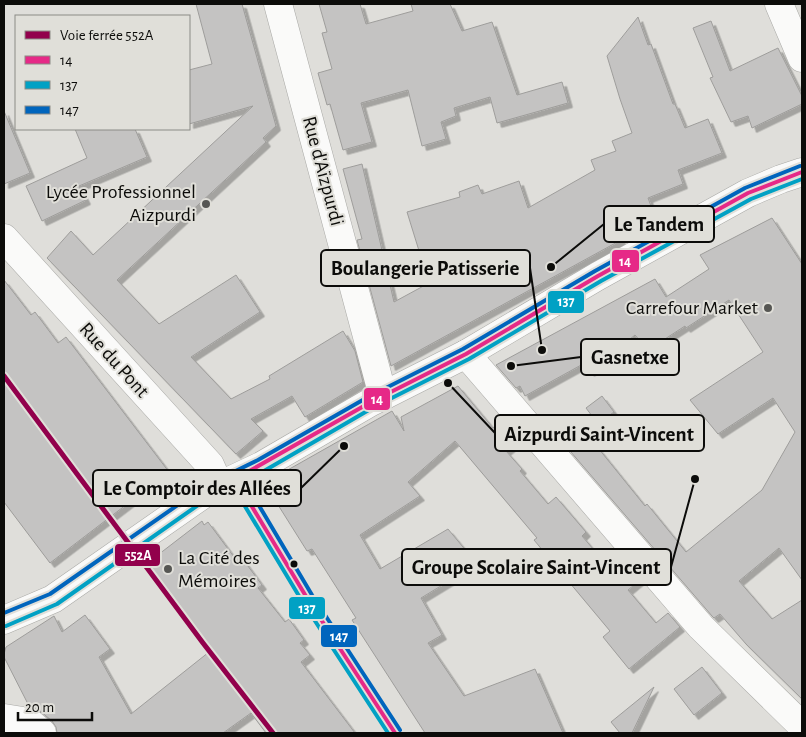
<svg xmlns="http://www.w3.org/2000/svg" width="806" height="737" font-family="'Alegreya Sans',sans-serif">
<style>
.building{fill:#c4c3c2;stroke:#9e9d9b;filter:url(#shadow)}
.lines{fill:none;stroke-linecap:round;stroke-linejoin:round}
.minor-casing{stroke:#a9a9a6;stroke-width:29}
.minor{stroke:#fafaf9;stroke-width:28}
.bus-1-casing{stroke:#e0dfd9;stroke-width:8}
.bus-2-casing{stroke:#e0dfd9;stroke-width:8}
.bus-3-casing{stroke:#e0dfd9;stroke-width:8}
.bus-1{stroke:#e62987;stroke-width:4}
.bus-2{stroke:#01a1c4;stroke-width:4}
.bus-3{stroke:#0065bd;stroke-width:4}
.rail-1-casing{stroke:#e0dfd9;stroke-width:9}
.rail-1{stroke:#92004c;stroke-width:5}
.poi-dot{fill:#565653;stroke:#e0dfd9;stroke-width:2}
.bus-dot{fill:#0c0c0a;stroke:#e0dfd9;stroke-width:2}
.labels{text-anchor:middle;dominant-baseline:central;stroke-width:4;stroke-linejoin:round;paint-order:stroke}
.street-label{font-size:20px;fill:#0c0c0a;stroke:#e0dfd9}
.poi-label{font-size:20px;fill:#0c0c0a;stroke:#e0dfd9;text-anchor:end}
.leader{fill:none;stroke:#0c0c0a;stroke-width:2}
.callout-dot{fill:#0c0c0a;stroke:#e0dfd9;stroke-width:2}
.callout{fill:#e0dfd9;stroke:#0c0c0a;stroke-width:2}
.callout-label{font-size:21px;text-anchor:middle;font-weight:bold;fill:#0c0c0a}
.line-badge{stroke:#e0dfd9;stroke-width:2}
.badge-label{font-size:14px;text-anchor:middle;font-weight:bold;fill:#fff}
</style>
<defs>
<filter id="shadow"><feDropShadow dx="4.5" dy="4.5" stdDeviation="0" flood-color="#0004"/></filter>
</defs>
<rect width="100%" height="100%" fill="#dfdeda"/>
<g class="building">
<path d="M196,4H242L276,126L263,138L266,142L117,280L159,324L236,275L260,312L191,357L231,399L270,379L269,376L343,331L355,351L363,382L305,417L292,396L251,419L263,431L236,454L47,258L71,231L93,255L253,106L189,124V70L212,64Z"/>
<path d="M319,4H360L366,24L413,11L411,4H450L462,31L492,22L517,95L562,82L568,103L497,123L490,97L454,108L456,116L441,122L446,139L422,146L408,90L361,103L372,142L343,150L330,104L327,105L318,73L332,69L322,33L327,32Z"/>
<path d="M638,17L648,45L651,44L673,104H675L685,128L708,119L722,153L678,170L683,184L648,198L654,214L616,228L621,240L391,366L357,240L362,239L343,169L362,164L394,302L429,283L407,212L460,197L459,192L478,185L482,194L519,181L528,208L595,170L591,160L616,151L612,141L632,133L620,99L607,56Z"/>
<path d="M711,21L730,71L778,48L802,96V104L752,128L748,116L731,122L710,78L713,77L693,28Z"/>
<path d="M4,111L30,173L4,184Z"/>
<path d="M75,129H135L147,157L79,186L86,200L42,221L26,186L87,158Z"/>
<path d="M772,218L802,264V580L779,548L739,581L772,619L802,600V699L746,644L720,614L714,618L712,616L570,451L572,443L586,433L645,506L647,504L686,552L762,490L795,432L773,398L718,434L690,400L763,352L729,300L686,328L685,326L648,350L635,335L590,372L583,364L525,396L520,386L516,388L496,365L655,279L666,297L709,269L700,255Z"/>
<path d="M4,280L31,315L35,312L58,343L66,337L169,472L50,563L4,502Z"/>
<path d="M458,386L493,428L496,426L512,446L506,451L522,469L520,471L548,504L556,497L586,532L582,536L612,571L624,561L640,580L628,590L656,623L668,613L680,627L629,669L603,637L610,631L534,540L537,538L455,441L408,482L420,496L360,535L380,569L448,529L477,564L421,598L442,635L428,643L464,696L535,669L563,733H425L352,620L356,618L312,549L307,551L268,489L270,480L392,411L404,431L401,417Z"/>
<path d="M602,396L614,412L598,424L586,408Z"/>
<path d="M202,521L204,525L208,522L234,557L239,554L262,585L258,588L285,622L289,619L304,640L300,643L310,655L301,662L355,733H266L251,713L223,733H57L56,727L52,721L39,710L29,706L4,657V654L6,647L54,616L62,632L85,615L110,649L99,657L131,714L209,652L164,594L168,592L149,567L153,564L150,561Z"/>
<path d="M702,667L722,693L694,715L674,689Z"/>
<path d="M654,687L632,733H620L611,722Z"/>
</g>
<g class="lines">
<defs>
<g id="minor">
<path d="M278,4L383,396"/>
<path d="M779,4L802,58"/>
<path d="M4,238L210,465L219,485"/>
<path d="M466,354L701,627L802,726"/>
<path d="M4,620L53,599L208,491L261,466L371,402L466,354L598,276L748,193L781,179L802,172"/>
<path d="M4,718L29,722L42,733"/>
</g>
</defs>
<use href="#minor" class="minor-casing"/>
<use href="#minor" class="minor"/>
<defs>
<g id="bus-1">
<path d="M237,478L371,402L466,354L598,276L748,193L802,172"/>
<path d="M237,478L242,490L307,598L395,733"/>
</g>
<g id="bus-2">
<path d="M231,480L237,493L302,601L388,733"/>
<path d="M6,626L57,604L211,496L264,471L374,407L469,359L601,281L751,199L802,179"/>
</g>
<g id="bus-3">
<path d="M243,476L248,487L312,595L400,730"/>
<path d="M4,613L50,594L205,486L258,460L368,397L463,349L595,271L745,188L800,166"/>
</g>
</defs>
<use href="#bus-1" class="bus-1-casing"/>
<use href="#bus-2" class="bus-2-casing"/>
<use href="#bus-3" class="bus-3-casing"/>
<use href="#bus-1" class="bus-1"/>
<use href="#bus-2" class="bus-2"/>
<use href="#bus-3" class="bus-3"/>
<defs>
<path id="rail-1" d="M4,376L203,643L273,733"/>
</defs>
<use href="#rail-1" class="rail-1-casing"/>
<use href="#rail-1" class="rail-1"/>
</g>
<g class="poi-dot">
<circle cx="206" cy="204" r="5"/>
<circle cx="768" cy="308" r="5"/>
<circle cx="168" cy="569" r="5"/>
</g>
<circle class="bus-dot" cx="294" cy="564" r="4.5"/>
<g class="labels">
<g class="street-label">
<text transform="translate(323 171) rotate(75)">Rue d'Aïzpurdi</text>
<text transform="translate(114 360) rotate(48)">Rue du Pont</text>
</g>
<g class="poi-label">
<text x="196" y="192">Lycée Professionnel<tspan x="196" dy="23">Aizpurdi</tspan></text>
<text x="758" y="308">Carrefour Market</text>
<text x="178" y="558" text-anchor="start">La Cité des<tspan x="178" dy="23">Mémoires</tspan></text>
</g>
</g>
<path class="leader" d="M551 267L604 224M542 350L530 268M511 366L581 357M448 383L495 433M344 446L301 488M695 479L671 567"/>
<g class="callout-dot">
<circle cx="551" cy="267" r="5"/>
<circle cx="542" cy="350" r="5"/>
<circle cx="511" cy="366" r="5"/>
<circle cx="448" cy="383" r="5"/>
<circle cx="344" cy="446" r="5"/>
<circle cx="695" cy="479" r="5"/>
</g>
<g class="callout">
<rect x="604" y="206" width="110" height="36" rx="5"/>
<rect x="321" y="250" width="209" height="36" rx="5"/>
<rect x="581" y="339" width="98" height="36" rx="5"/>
<rect x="495" y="415" width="209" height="36" rx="5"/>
<rect x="93" y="470" width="208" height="36" rx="5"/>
<rect x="402" y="549" width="269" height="36" rx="5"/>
</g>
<g class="callout-label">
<text x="659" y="231">Le Tandem</text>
<text x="425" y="275">Boulangerie Patisserie</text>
<text x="630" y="364">Gasnetxe</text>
<text x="599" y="441">Aizpurdi Saint-Vincent</text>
<text x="197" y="495">Le Comptoir des Allées</text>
<text x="536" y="574">Groupe Scolaire Saint-Vincent</text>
</g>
<g class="line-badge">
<rect x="611" y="249" width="29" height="24" rx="5" fill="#e62987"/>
<rect x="547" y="290" width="38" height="24" rx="5" fill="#01a1c4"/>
<rect x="363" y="387" width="28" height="24" rx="5" fill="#e62987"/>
<rect x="114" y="543" width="47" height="24" rx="5" fill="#92004c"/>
<rect x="288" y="596" width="38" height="24" rx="5" fill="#01a1c4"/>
<rect x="320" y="624" width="38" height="24" rx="5" fill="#0065bd"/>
</g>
<g class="badge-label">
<text x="625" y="266">14</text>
<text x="566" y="306">137</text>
<text x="377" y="404">14</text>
<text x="138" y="560">552A</text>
<text x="307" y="613">137</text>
<text x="339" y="641">147</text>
</g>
<rect width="806" height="737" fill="none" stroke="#0c0c0a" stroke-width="10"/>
<rect x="15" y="15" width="175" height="115" fill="#e0dfd9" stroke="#8b8b86"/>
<rect x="25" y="31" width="25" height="8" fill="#92004c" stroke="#8b8b86"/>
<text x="60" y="40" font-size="15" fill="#0c0c0a">Voie ferrée 552A</text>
<rect x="25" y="56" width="25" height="8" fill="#e62987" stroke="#8b8b86"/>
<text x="60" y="65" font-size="15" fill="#0c0c0a">14</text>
<rect x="25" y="81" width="25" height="8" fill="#01a1c4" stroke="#8b8b86"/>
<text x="60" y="90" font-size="15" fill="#0c0c0a">137</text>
<rect x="25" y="106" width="25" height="8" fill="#0065bd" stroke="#8b8b86"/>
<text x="60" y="115" font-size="15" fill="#0c0c0a">147</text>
<path d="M18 712v8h74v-8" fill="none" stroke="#0c0c0a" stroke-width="2.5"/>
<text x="25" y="712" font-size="15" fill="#0c0c0a" stroke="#e0dfd9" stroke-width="4" paint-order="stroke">20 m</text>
</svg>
